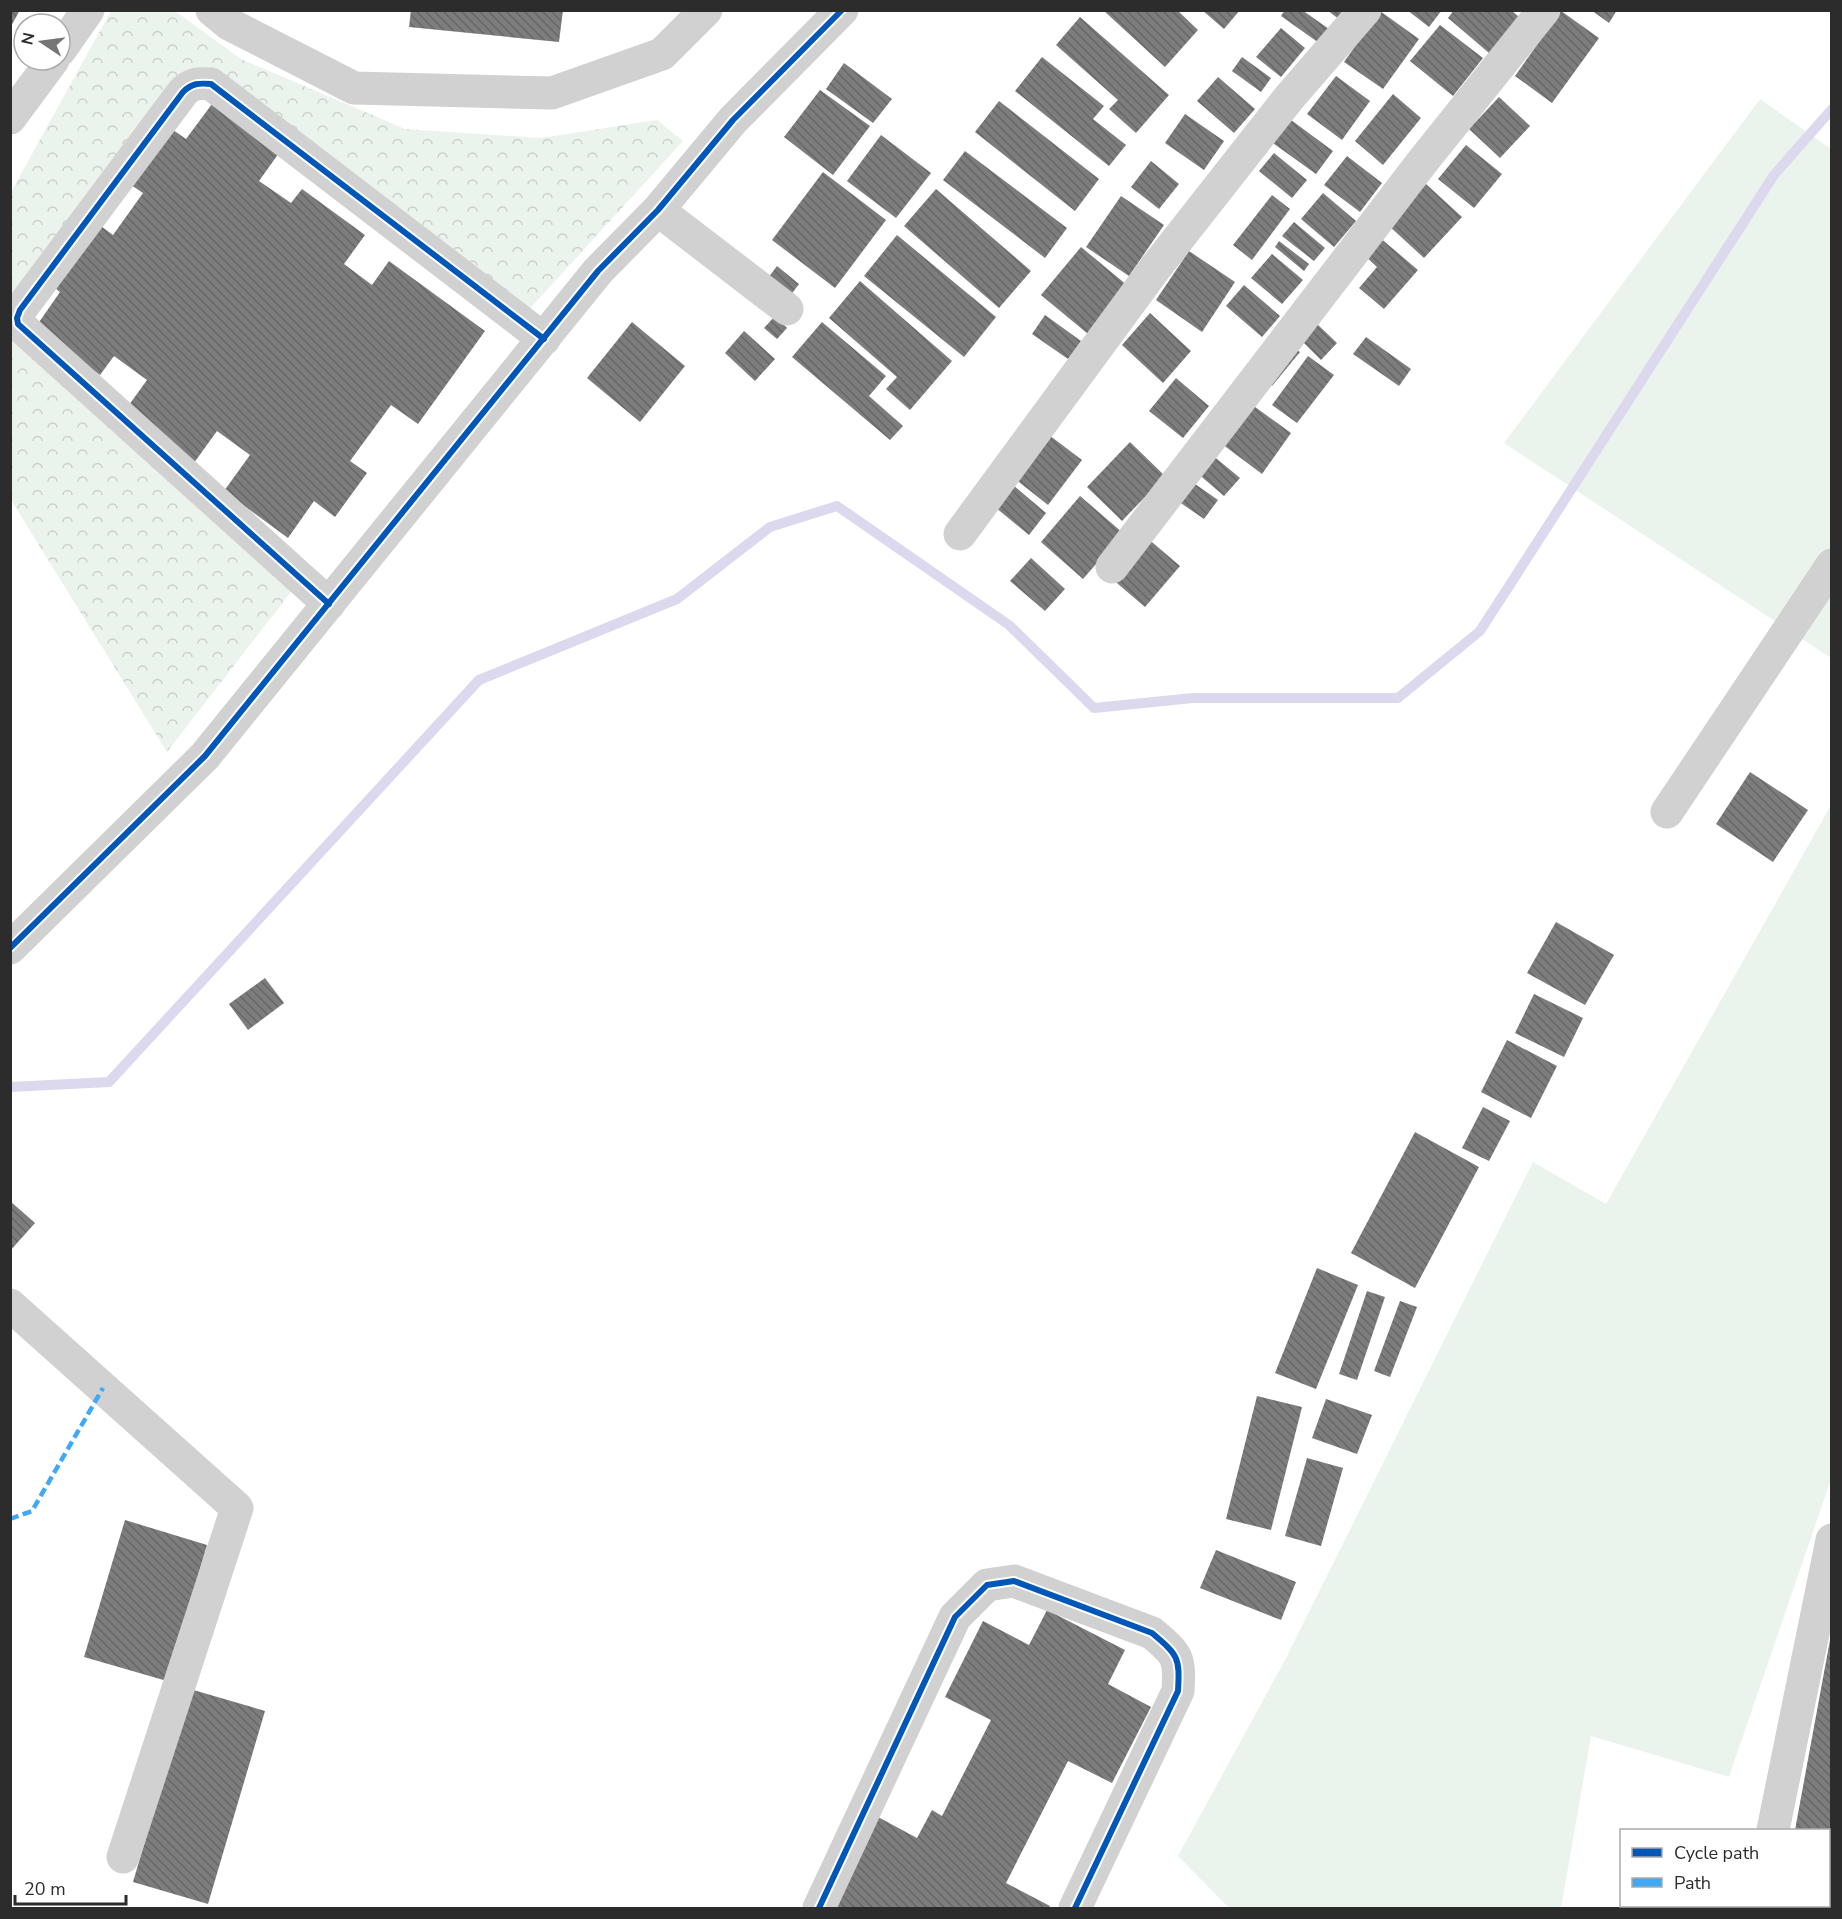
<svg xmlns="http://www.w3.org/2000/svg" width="1842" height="1919" font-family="'Nunito Sans',sans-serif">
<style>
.grass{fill:#ebf3ed}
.forest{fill:url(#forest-crowns)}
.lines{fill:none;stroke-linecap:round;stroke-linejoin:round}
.stream{stroke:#dcd9ee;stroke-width:10}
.building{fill:url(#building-back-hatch)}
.minor{stroke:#d1d1d1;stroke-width:33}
.tertiary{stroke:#d1d1d1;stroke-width:33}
.quiet{stroke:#3fa9f5;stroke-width:4.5;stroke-dasharray:9 4.5;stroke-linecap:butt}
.cycleway-casing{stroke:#fff;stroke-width:10}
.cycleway{stroke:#0057b8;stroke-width:6}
</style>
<defs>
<pattern id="forest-crowns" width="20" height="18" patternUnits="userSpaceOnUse" patternTransform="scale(1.5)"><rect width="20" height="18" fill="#ebf3ed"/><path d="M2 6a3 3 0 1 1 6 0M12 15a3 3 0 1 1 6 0" fill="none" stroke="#cad0cb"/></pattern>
<pattern id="building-back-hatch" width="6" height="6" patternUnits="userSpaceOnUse" patternTransform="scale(1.5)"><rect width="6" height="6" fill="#7d7d7d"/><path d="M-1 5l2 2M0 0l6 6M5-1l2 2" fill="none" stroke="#676767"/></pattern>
</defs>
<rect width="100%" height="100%" fill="#fff"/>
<g class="grass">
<path d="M1760,99L1831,149V658L1504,443Z"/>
<path d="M1831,805V1479L1729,1777L1591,1736L1561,1908H1229L1178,1856L1284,1662L1533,1162L1606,1204Z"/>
</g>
<g class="forest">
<path d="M111,11H175L241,59L405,129L541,138L657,120L683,141L513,327L190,71L11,319V192Z"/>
<path d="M11,328L301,579L167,752L11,500Z"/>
</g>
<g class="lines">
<path class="stream" d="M10,1087L109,1082L479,680L677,599L770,527L837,506L1009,625L1094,708L1193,698H1398L1480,631L1774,175L1832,109"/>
</g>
<g class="building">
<path d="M10,10H20L10,28Z"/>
<path d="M411,10H563L559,42L409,27Z"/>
<path d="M1103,10H1177L1198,30L1165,67Z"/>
<path d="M1202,10H1240L1224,29Z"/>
<path d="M1285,10H1302L1329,29L1319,43L1281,16Z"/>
<path d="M1327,10H1346L1340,20Z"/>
<path d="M1407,10H1442L1429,27Z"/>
<path d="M1454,10H1511L1519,17L1489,53L1448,18Z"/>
<path d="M1591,10H1617L1609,23Z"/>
<path d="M1380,11L1419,39L1383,89L1344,62Z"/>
<path d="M1561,11L1599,38L1552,103L1515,76Z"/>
<path d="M1080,17L1169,95L1136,133L1109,109L1118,100L1056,45Z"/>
<path d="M1440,25L1483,58L1453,96L1410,61Z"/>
<path d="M1281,28L1305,48L1281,77L1256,57Z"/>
<path d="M1042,57L1104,106L1093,119L1126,145L1109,166L1015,91Z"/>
<path d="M1242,57L1271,78L1261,92L1232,71Z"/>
<path d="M844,63L892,99L873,123L826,89Z"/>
<path d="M1336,76L1370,101L1342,140L1307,114Z"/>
<path d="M1218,77L1255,109L1234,133L1197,101Z"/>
<path d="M820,90L870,126L833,175L784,137Z"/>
<path d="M1393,94L1421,118L1383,165L1355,141Z"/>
<path d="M1499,97L1530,126L1500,158L1469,129Z"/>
<path d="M999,101L1099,179L1075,211L975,132Z"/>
<path d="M212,104L279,153L259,181L291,203L302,189L365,235L344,264L372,285L389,261L485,331L418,424L391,405L350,461L367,473L335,517L314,501L288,538L224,491L250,455L217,431L191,467L121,416L147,380L114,356L100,375L35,328L60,292L45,280L90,218L113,235L143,193L122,179L163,123L186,139Z"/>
<path d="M1185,114L1224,141L1204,170L1165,143Z"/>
<path d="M1287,117L1333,151L1316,174L1270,141Z"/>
<path d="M881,135L931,173L896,218L847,181Z"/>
<path d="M1466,145L1502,174L1474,208L1438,179Z"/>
<path d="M965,151L1067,228L1045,258L943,180Z"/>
<path d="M1274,153L1307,180L1292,198L1259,171Z"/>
<path d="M1347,156L1382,183L1360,212L1324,185Z"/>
<path d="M1151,161L1179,184L1159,209L1131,187Z"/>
<path d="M823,172L886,220L835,288L772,240Z"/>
<path d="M1426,184L1462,217L1424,258L1388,225Z"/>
<path d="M936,189L1031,271L999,308L904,226Z"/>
<path d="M1323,193L1356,221L1334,247L1301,219Z"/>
<path d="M1272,195L1290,209L1252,260L1233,245Z"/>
<path d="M1121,196L1164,225L1129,276L1086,247Z"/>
<path d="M1294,222L1325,248L1314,261L1282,236Z"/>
<path d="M897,235L996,317L964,357L864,276Z"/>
<path d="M1379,237L1418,270L1384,309L1359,288L1377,267L1364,255Z"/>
<path d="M1279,241L1309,264L1304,271L1275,247Z"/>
<path d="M1081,247L1128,286L1088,334L1041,295Z"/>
<path d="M1189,251L1235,282L1202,332L1156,300Z"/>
<path d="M1272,254L1303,280L1282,304L1251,278Z"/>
<path d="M777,266L799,284L790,296L768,278Z"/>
<path d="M860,281L952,361L910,410L886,389L897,377L829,318Z"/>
<path d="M1244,285L1280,316L1262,337L1226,306Z"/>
<path d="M1150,313L1191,351L1163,383L1122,345Z"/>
<path d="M1045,315L1081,341L1068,359L1032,334Z"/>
<path d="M775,316L787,328L777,339L764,328Z"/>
<path d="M632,322L685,366L640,422L587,378Z"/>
<path d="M822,322L886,376L869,396L903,426L890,440L792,357Z"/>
<path d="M1317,324L1337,343L1321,360L1302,341Z"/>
<path d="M744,331L775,359L755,381L725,353Z"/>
<path d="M1366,337L1411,369L1399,386L1353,354Z"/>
<path d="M1293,347L1300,352L1272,386L1266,380Z"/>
<path d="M1308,356L1334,375L1297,423L1272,405Z"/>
<path d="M1176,378L1209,406L1183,438L1149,411Z"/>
<path d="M1251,404L1291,433L1262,474L1222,444Z"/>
<path d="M1049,435L1082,460L1048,505L1015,479Z"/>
<path d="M1130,442L1165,476L1122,521L1087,487Z"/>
<path d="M1211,454L1240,478L1224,496L1196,472Z"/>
<path d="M1188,479L1218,500L1204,519L1175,499Z"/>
<path d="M1013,485L1046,513L1029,535L995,507Z"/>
<path d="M1080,496L1123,533L1083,579L1041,542Z"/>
<path d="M1146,537L1180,566L1145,607L1111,578Z"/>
<path d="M1031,558L1065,589L1045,611L1010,581Z"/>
<path d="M1750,772L1808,810L1773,862L1716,824Z"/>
<path d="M1556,922L1614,955L1585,1005L1527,973Z"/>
<path d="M265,978L284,1003L248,1030L229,1004Z"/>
<path d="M1534,994L1583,1018L1564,1057L1515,1033Z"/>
<path d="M1507,1040L1557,1066L1531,1118L1481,1092Z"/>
<path d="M1483,1107L1510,1121L1489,1161L1462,1148Z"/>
<path d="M1415,1132L1479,1167L1415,1288L1351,1253Z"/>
<path d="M10,1201L35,1223L10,1251Z"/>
<path d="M1317,1268L1358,1285L1316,1389L1275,1373Z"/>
<path d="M1367,1291L1385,1297L1357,1380L1339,1374Z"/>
<path d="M1400,1301L1417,1307L1390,1377L1374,1371Z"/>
<path d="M1257,1396L1302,1407L1271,1530L1226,1519Z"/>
<path d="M1326,1399L1372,1415L1357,1454L1312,1438Z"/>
<path d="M1307,1458L1343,1468L1321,1546L1285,1536Z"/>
<path d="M125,1520L207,1545L167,1681L84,1657Z"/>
<path d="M1216,1550L1296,1582L1281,1620L1200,1588Z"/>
<path d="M1047,1610L1125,1650L1108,1684L1151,1707L1112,1783L1068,1761L1006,1883L1050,1906L1049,1908H838L833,1906L878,1817L917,1838L932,1810L942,1816L991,1720L945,1697L983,1621L1029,1645Z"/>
<path d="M1830,1640L1832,1908H1780L1781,1906H1828V1830H1795Z"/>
<path d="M190,1689L265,1711L208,1904L133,1882Z"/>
</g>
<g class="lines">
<g class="minor">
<path d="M212,10L229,24L354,88L552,93L662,54L706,10"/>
<path d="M60,50L88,10"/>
<path d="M10,118L53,60"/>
<path d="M658,210L787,309"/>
<path d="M960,534L1156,267L1288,99L1365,10"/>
<path d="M1112,567L1423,161L1544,10"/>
<path d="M329,604L18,324L17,318L20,310L183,92C192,83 199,83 211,84L544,339"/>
<path d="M1667,812L1832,565"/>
<path d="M10,1305L237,1508L123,1857"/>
<path d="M1773,1830L1832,1540"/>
<path d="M819,1908L955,1617L987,1585L1014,1581L1152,1633C1178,1655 1180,1657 1178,1691L1075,1908"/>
<path d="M1757,1908L1758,1906"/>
</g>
<path class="tertiary" d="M10,948L205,756L598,271L658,210L733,120L842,10"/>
<path class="quiet" d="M10,1519L32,1511L103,1388"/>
<defs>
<g id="cycleway">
<path d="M329,604L18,324L17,318L20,310L183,92C192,83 199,83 211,84L544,339"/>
<path d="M10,948L205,756L598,271L658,210L733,120L842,10"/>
<path d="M819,1908L955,1617L987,1585L1014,1581L1152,1633C1178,1655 1180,1657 1178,1691L1075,1908"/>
</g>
</defs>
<use href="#cycleway" class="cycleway-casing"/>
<use href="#cycleway" class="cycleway"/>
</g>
<rect width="1842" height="1919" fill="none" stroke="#2c2c2c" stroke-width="24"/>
<rect x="1620" y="1829" width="210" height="78" fill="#ffffff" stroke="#ababab" stroke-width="1.5"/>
<rect x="1632" y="1848" width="30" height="9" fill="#0057b8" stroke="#ababab" stroke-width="1.5"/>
<text x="1674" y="1859" font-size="18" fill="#2c2c2c">Cycle path</text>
<rect x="1632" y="1878" width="30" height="9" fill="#3fa9f5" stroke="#ababab" stroke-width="1.5"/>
<text x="1674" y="1889" font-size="18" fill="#2c2c2c">Path</text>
<g transform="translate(42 42) rotate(283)"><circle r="28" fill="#ffffff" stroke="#ababab" stroke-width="1.5"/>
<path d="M0-4.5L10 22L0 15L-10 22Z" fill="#767676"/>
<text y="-9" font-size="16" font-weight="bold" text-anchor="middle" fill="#2c2c2c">N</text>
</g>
<path d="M15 1895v9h111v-9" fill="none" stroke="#2c2c2c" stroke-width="3"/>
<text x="24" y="1895" font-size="18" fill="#2c2c2c" stroke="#ffffff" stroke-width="4.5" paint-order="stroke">20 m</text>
</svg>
